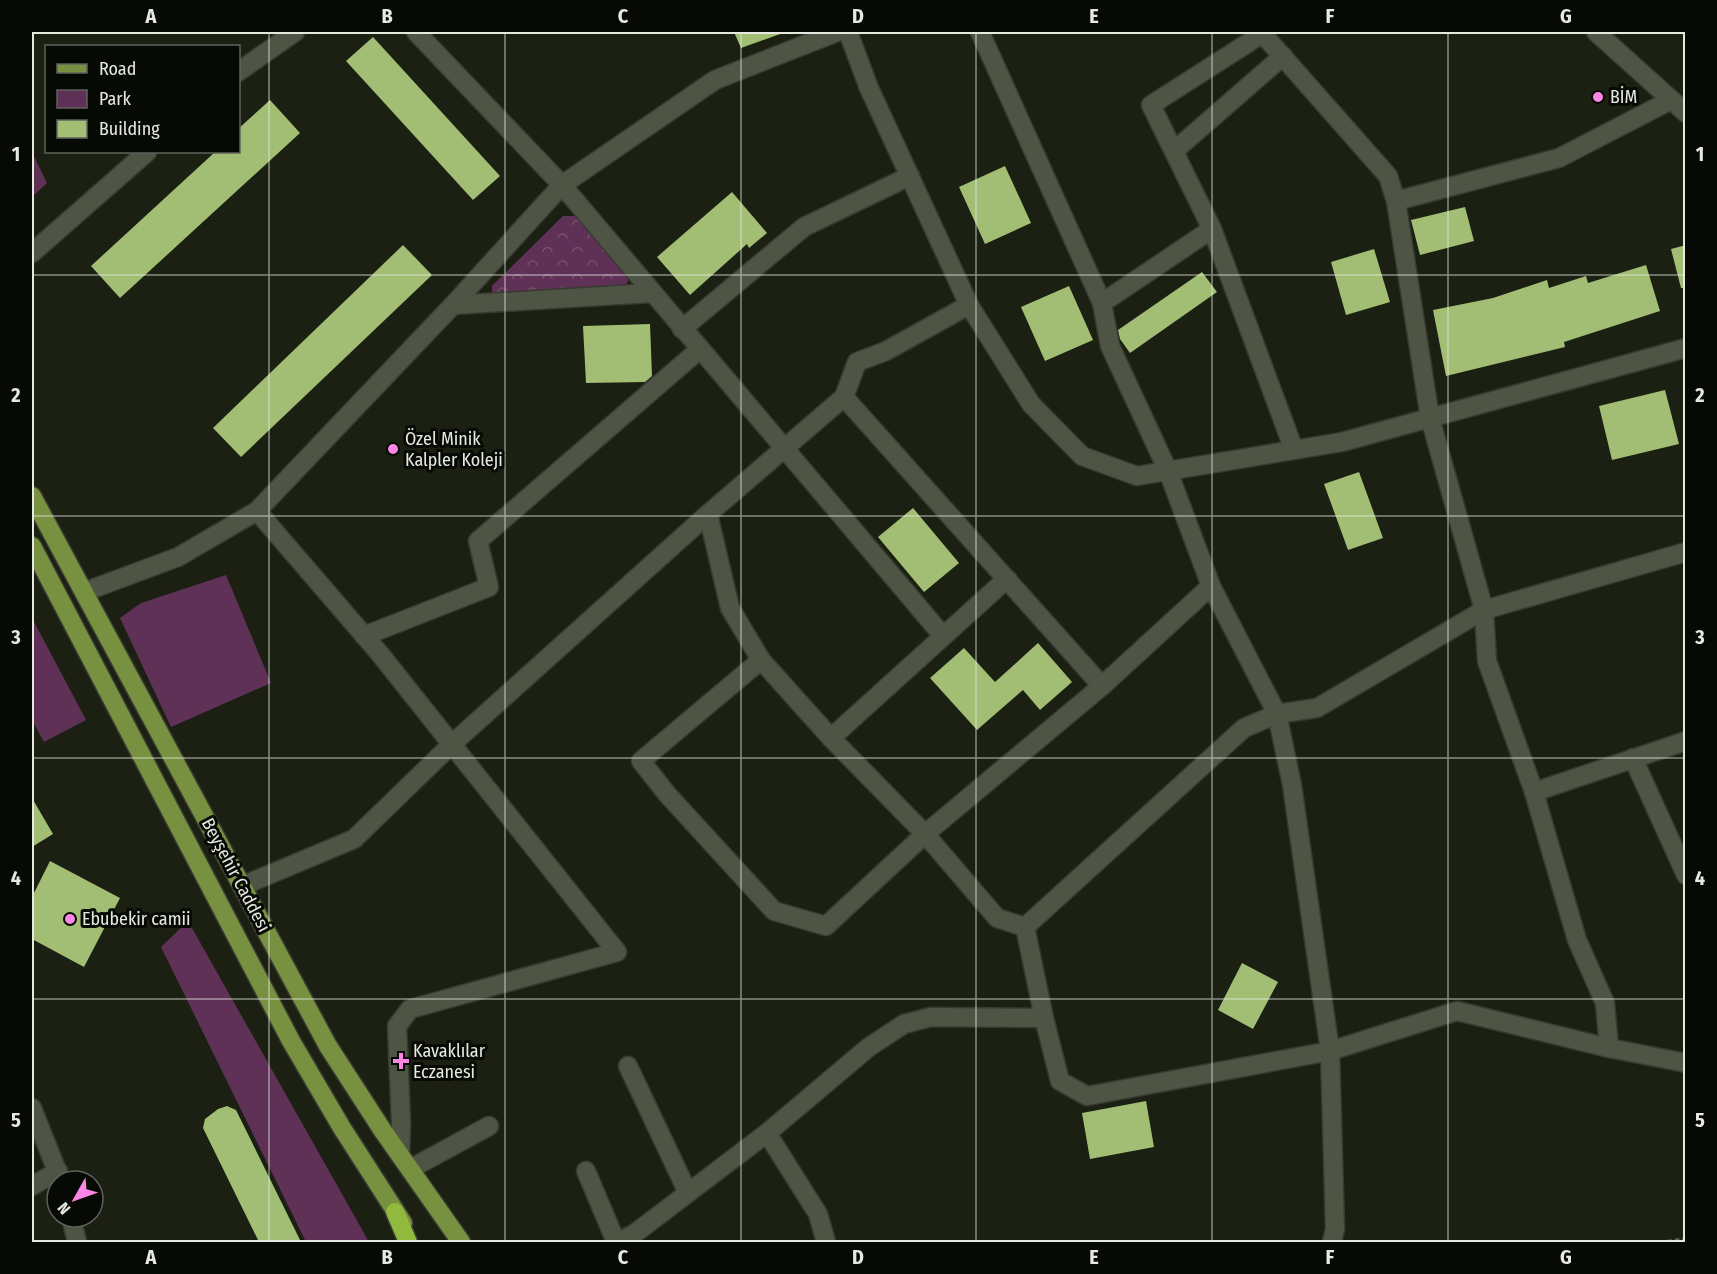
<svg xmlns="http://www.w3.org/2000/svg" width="1717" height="1274" font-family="'Fira Sans Condensed',sans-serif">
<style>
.green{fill:#603157}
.forest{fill:url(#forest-crowns)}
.building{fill:#a2be74}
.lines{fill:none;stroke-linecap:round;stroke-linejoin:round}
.street-casing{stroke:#373b32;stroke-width:21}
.secondary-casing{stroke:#373b32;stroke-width:21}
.primary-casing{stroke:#373b32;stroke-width:21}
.highway-casing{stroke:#373b32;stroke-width:21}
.path{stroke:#666b5e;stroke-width:3;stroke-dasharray:4.5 3;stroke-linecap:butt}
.street{stroke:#4f5545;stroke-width:18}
.secondary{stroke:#4f5545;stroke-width:18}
.primary{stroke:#779141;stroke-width:18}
.highway{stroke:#91b93e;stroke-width:18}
.grid{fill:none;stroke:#e5e9e0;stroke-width:1.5;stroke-opacity:0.55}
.poi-dot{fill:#fb86e4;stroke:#070904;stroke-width:2}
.labels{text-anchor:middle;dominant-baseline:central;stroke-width:6;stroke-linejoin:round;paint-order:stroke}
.poi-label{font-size:18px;fill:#e5e9e0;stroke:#070904;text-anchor:start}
.street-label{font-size:18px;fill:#e5e9e0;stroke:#070904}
.neatline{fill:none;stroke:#e5e9e0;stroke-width:2}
.grid-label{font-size:20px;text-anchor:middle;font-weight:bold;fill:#e5e9e0}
</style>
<defs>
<pattern id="forest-crowns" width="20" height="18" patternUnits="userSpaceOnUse" patternTransform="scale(1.5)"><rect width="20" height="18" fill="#603157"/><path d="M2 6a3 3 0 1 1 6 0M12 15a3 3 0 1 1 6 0" fill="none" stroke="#774f6f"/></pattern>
</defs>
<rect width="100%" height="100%" fill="#1b2012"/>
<g class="green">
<path d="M32,152L47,183L32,197Z"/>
<path d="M226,575L271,683L171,727L120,618L141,603Z"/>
<path d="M32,618L86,720L44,742L32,720Z"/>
<path d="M188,921L369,1242H306L161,947Z"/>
</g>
<path class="forest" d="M563,216H578L629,279L623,291L492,297V286Z"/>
<g class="building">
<path d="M734,32H782L783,33L741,48Z"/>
<path d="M373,37L500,176L473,200L346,61Z"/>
<path d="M270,100L300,133L120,298L91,266L215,152H238V129Z"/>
<path d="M1005,166L1031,223L985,244L959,187Z"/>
<path d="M732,192L767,233L749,248L747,244L690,295L657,257Z"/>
<path d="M1465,207L1474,241L1420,255L1411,220Z"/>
<path d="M403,245L432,275L241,457L213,428Z"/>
<path d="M1686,245V288H1681L1671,249Z"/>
<path d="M1374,249L1390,302L1346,315L1331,262Z"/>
<path d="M1646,265L1660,311L1564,342L1565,347L1446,376L1433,310L1493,298L1547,280L1549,288L1586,276L1588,283Z"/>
<path d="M1202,272L1217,292L1130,353L1120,339L1118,330Z"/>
<path d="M1069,286L1093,340L1045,361L1021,307Z"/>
<path d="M650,324L652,376L645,382L586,383L583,326Z"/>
<path d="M1665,390L1679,444L1612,460L1599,406Z"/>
<path d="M1359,472L1383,538L1348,550L1324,484Z"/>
<path d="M913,508L959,563L924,592L878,537Z"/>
<path d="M1038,643L1072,682L1040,710L1023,690L977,730L930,678L964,648L995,682Z"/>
<path d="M32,798L53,834L32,847Z"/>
<path d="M50,861L120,898L84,967L32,939V897Z"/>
<path d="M1242,963L1278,982L1253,1029L1218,1010Z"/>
<path d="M1146,1101L1154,1147L1090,1159L1082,1113Z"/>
<path d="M227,1106L236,1110L301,1242H259L203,1128L205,1119L218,1109Z"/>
</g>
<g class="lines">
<defs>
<g id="street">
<path d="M416,32L562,185L943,636"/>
<path d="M848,32L869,88L969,305L1031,404L1082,456L1137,476L1342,442L1686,348"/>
<path d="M980,32L1102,303"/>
<path d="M1261,32L1388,176L1396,201L1430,418L1484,610L1487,661L1534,792L1577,940L1605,1003L1609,1048"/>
<path d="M1265,32L1151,105L1212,229L1294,450"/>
<path d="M238,72L295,32"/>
<path d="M1174,151L1283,56"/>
<path d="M1396,201L1559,158L1671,100"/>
<path d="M1212,229L1102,303L1110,346L1168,471L1211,586L1277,714L1292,785L1330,1051L1335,1229L1332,1242"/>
<path d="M32,253L147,152"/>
<path d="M453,305L562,185L715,80L837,32"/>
<path d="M682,329L804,227L910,176"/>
<path d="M844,397L1102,686"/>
<path d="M257,511L380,654L617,952L410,1009L397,1026L401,1123L400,1155"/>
<path d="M708,514L730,608L761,660L831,738L925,834L997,918L1025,927"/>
<path d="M1686,552L1484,610L1317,708L1277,714L1244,728L1025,927L1044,1018L1060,1081L1087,1096L1330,1051L1457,1011L1609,1048L1686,1063"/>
<path d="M84,592L178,557L257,511L453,305L651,293"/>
<path d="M364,636L489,587L478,541L700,349"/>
<path d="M761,660L641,761L667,794L774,911L826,926L925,834L1102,686L1211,586"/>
<path d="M831,738L1000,585L1008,580"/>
<path d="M1633,758L1686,875"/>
<path d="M1534,792L1686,741"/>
<path d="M242,886L354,839L452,744L708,514L844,397L857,362L886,351L969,305"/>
<path d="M628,1066L688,1193"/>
<path d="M32,1108L61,1181"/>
<path d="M767,1133L818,1214L826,1242"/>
<path d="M410,1169L489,1126"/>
<path d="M586,1171L616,1242"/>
<path d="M32,1186L58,1171"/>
<path d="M71,1217L77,1242"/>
<path d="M618,1242L634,1234L767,1133L869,1047L904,1024L931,1017L1044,1018"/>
</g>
<path id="secondary" d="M1596,32L1686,113"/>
<g id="primary">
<path d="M32,496L328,1046L383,1131L461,1242"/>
<path d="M32,546L291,1041L342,1128L403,1223"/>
</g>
<path id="highway" d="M395,1212L408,1242"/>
</defs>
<use href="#street" class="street-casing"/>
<use href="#secondary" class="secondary-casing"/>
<use href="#primary" class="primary-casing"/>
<use href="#highway" class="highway-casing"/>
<path class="path" d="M1660,1242L1686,1239"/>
<use href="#street" class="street"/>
<use href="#secondary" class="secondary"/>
<use href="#primary" class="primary"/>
<use href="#highway" class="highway"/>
</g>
<path class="grid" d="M269,32V1242M505,32V1242M741,32V1242M976,32V1242M1212,32V1242M1448,32V1242M32,275H1686M32,516H1686M32,758H1686M32,999H1686"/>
<g class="poi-dot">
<circle cx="1598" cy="97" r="6"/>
<circle cx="393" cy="449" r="6"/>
<circle cx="70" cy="919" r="6"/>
<path d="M398 1052h6v6h6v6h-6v6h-6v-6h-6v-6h6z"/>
</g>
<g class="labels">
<g class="poi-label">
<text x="1610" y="97">BİM</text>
<text x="405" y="439">Özel Minik<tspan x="405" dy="21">Kalpler Koleji</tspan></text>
<text x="82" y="919">Ebubekir camii</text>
<text x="413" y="1051">Kavaklılar<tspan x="413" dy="21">Eczanesi</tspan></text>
</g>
<g class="street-label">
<text transform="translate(236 875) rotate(62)">Beyşehir Caddesi</text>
</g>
</g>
<rect width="1717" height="1274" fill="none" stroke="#070904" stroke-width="66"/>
<rect x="45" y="45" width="195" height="108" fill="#070904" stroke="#60635c" stroke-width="1.5"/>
<rect x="57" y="64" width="30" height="9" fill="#779141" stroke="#60635c" stroke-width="1.5"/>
<text x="99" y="75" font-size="18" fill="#e5e9e0">Road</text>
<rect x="57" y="90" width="30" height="18" fill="#603157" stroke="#60635c" stroke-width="1.5"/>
<text x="99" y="105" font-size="18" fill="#e5e9e0">Park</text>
<rect x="57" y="120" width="30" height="18" fill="#a2be74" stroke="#60635c" stroke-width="1.5"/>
<text x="99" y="135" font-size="18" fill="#e5e9e0">Building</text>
<g transform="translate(75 1199) rotate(230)"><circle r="28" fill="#070904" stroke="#60635c" stroke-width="1.5"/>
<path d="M0-4.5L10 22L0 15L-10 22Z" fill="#fb86e4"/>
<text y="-9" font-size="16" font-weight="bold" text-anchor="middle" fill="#e5e9e0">N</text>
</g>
<rect x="33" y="33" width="1651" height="1208" class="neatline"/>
<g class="grid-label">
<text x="151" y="23">A</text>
<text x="387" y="23">B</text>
<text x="623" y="23">C</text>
<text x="858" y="23">D</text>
<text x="1094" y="23">E</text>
<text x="1330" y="23">F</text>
<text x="1566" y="23">G</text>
<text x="16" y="161">1</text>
<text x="1700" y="161">1</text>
<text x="16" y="402">2</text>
<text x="1700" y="402">2</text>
<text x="16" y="644">3</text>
<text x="1700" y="644">3</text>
<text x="16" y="885">4</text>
<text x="1700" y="885">4</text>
<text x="16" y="1127">5</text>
<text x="1700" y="1127">5</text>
<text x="151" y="1264">A</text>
<text x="387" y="1264">B</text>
<text x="623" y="1264">C</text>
<text x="858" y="1264">D</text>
<text x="1094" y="1264">E</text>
<text x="1330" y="1264">F</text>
<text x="1566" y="1264">G</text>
</g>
</svg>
